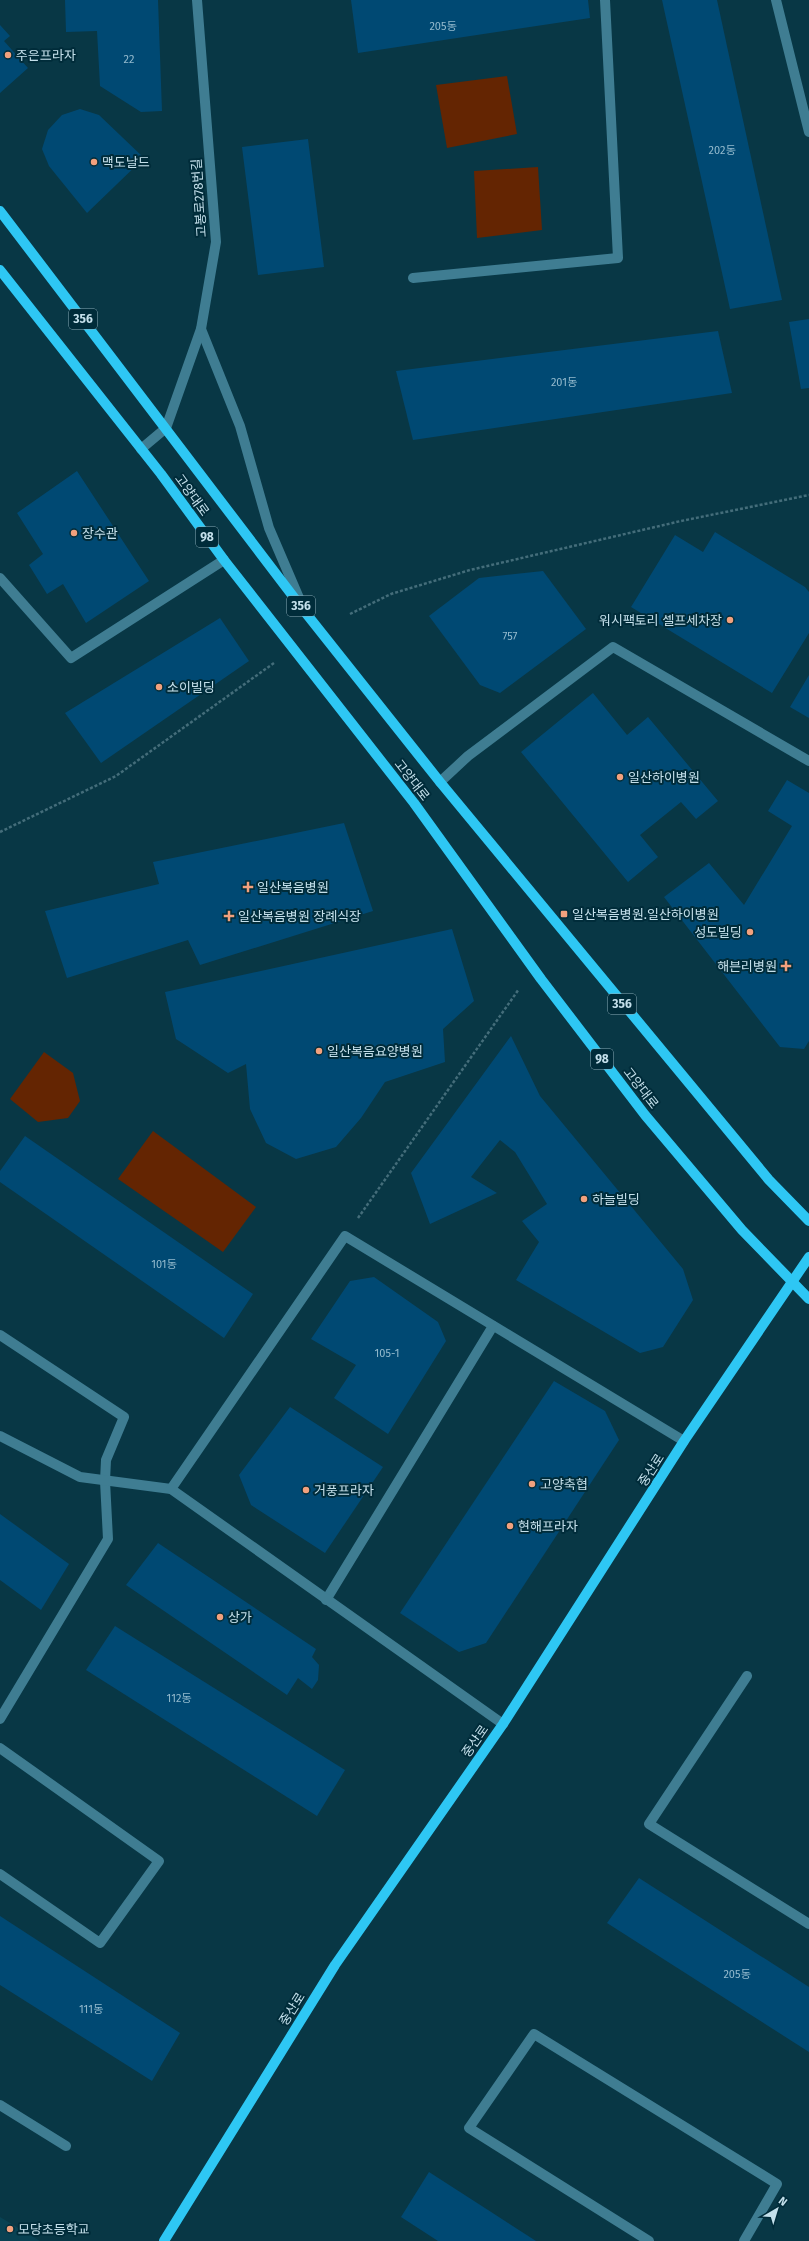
<svg xmlns="http://www.w3.org/2000/svg" width="809" height="2241" font-family="'Fira Sans','Noto Sans KR',sans-serif">
<style>
.built{fill:#094253}
.green{fill:#642502}
.building{fill:#004973}
.lines{fill:none;stroke-linecap:round;stroke-linejoin:round}
.path{stroke:#446d7a;stroke-width:2.5;stroke-dasharray:3 2;stroke-linecap:butt}
.minor{stroke:#3f7d92;stroke-width:10}
.major{stroke:#2ec7f4;stroke-width:10}
.poi-dot{fill:#f2a17e;stroke:#002c3a;stroke-width:1.5}
.labels{text-anchor:middle;dominant-baseline:central;stroke-width:4;stroke-linejoin:round;paint-order:stroke}
.number-label{font-size:11px;fill:#93bacd}
.shield{fill:#002c3a;stroke:#89aab6;stroke-width:1}
.shield-label{font-size:12px;font-weight:bold;fill:#c4e0eb}
.poi-label{font-size:13px;fill:#c4e0eb;stroke:#002c3a;text-anchor:start}
.street-label{font-size:13px;fill:#c4e0eb;stroke:#002c3a}
</style>
<rect width="100%" height="100%" fill="#083745"/>
<path class="built" d="M0,2217L40,2241H0Z"/>
<g class="green">
<path d="M507,76L517,134L447,148L436,85Z"/>
<path d="M538,167L542,230L477,238L474,171Z"/>
<path d="M44,1052L73,1073L80,1101L68,1118L38,1122L10,1099Z"/>
<path d="M153,1131L256,1207L223,1252L118,1179Z"/>
</g>
<g class="building">
<path d="M65,0H158L162,111L141,112L100,86L97,31L66,32Z"/>
<path d="M351,0H588L590,18L358,53Z"/>
<path d="M662,0H717L782,300L730,309Z"/>
<path d="M0,25L10,36L4,41L28,68L0,93Z"/>
<path d="M80,109L99,115L144,158L87,213L49,166L42,149L48,130L62,115Z"/>
<path d="M308,139L324,267L258,275L242,147Z"/>
<path d="M809,319V388L801,389L789,322Z"/>
<path d="M718,331L732,393L413,440L396,371Z"/>
<path d="M77,471L149,581L86,623L63,584L47,594L29,565L43,554L17,513Z"/>
<path d="M715,532L805,587L809,592V633L772,693L631,607L675,535L703,552Z"/>
<path d="M543,571L586,629L500,693L480,685L429,616L479,578Z"/>
<path d="M220,618L249,661L101,763L65,713Z"/>
<path d="M809,675V718L790,707Z"/>
<path d="M593,693L627,735L648,717L718,801L696,819L681,802L640,835L658,857L628,882L521,752Z"/>
<path d="M787,780L809,793V1041L804,1049L780,1047L664,897L709,863L744,905L792,826L768,811Z"/>
<path d="M344,823L373,911L200,965L188,940L67,978L45,911L159,884L153,862Z"/>
<path d="M452,929L474,1001L443,1029L445,1062L385,1082L361,1118L336,1147L296,1159L266,1143L250,1109L246,1064L228,1073L176,1039L165,992Z"/>
<path d="M511,1036L540,1096L683,1269L693,1300L663,1347L640,1353L516,1280L539,1242L522,1221L547,1204L515,1152L500,1140L471,1177L497,1193L430,1224L411,1173Z"/>
<path d="M25,1136L253,1294L224,1338L0,1182V1171Z"/>
<path d="M374,1277L438,1322L446,1341L388,1434L334,1398L356,1365L311,1339L350,1281Z"/>
<path d="M554,1381L605,1411L619,1440L486,1643L459,1652L400,1613Z"/>
<path d="M290,1407L383,1467L325,1553L251,1505L239,1475Z"/>
<path d="M0,1514L69,1564L41,1610L0,1580Z"/>
<path d="M158,1543L316,1649L312,1657L319,1665L318,1680L312,1689L298,1678L287,1695L126,1585Z"/>
<path d="M115,1626L345,1770L317,1816L86,1670Z"/>
<path d="M639,1878L809,1987V2052L607,1923Z"/>
<path d="M0,1916L180,2033L152,2081L0,1985Z"/>
<path d="M429,2172L488,2210L536,2241H438L401,2217Z"/>
</g>
<g class="lines">
<g class="path">
<path d="M350,614L391,594L470,570L681,521L809,495"/>
<path d="M0,832L116,776L274,663"/>
<path d="M358,1218L519,989"/>
</g>
<g class="minor">
<path d="M776,0L809,132"/>
<path d="M413,278L618,258L605,0"/>
<path d="M201,329L240,426L269,528L302,605"/>
<path d="M141,449L166,428L201,329L216,242L197,0"/>
<path d="M0,578L71,658L224,560"/>
<path d="M440,782L468,756L613,647L809,761"/>
<path d="M0,1335L124,1417L106,1460L105,1481L108,1539L0,1719"/>
<path d="M0,1436L80,1477L171,1489"/>
<path d="M326,1600L493,1326"/>
<path d="M747,1676L649,1824L809,1924"/>
<path d="M503,1724L171,1489L345,1236L684,1441"/>
<path d="M0,1748L159,1861L100,1943L0,1874"/>
<path d="M0,2105L66,2146"/>
<path d="M649,2241L469,2128L534,2034L777,2184L744,2241"/>
</g>
<g class="major">
<path d="M0,211L305,612L440,782L769,1180L809,1221"/>
<path d="M0,270L161,474L224,560L414,803L541,979L645,1115L742,1230L809,1299"/>
<path d="M164,2241L335,1965L503,1724L684,1441L809,1257"/>
</g>
</g>
<g class="poi-dot">
<circle cx="8" cy="55" r="4"/>
<circle cx="94" cy="162" r="4"/>
<circle cx="74" cy="533" r="4"/>
<circle cx="730" cy="620" r="4"/>
<circle cx="159" cy="687" r="4"/>
<circle cx="620" cy="777" r="4"/>
<path d="M246 881h4v4h4v4h-4v4h-4v-4h-4v-4h4z"/>
<rect x="560" y="910" width="8" height="8" rx="2"/>
<path d="M227 910h4v4h4v4h-4v4h-4v-4h-4v-4h4z"/>
<circle cx="750" cy="932" r="4"/>
<path d="M784 960h4v4h4v4h-4v4h-4v-4h-4v-4h4z"/>
<circle cx="319" cy="1051" r="4"/>
<circle cx="584" cy="1199" r="4"/>
<circle cx="532" cy="1484" r="4"/>
<circle cx="306" cy="1490" r="4"/>
<circle cx="510" cy="1526" r="4"/>
<circle cx="220" cy="1617" r="4"/>
<circle cx="10" cy="2229" r="4"/>
</g>
<g class="labels">
<g class="number-label">
<text x="443" y="26">205동</text>
<text x="129" y="59">22</text>
<text x="722" y="150">202동</text>
<text x="564" y="382">201동</text>
<text x="510" y="636">757</text>
<text x="164" y="1264">101동</text>
<text x="387" y="1353">105-1</text>
<text x="179" y="1698">112동</text>
<text x="737" y="1974">205동</text>
<text x="91" y="2009">111동</text>
</g>
<g class="shield">
<rect x="69" y="309" width="28" height="20" rx="3"/>
<rect x="196" y="527" width="22" height="20" rx="3"/>
<rect x="287" y="596" width="28" height="20" rx="3"/>
<rect x="608" y="994" width="28" height="20" rx="3"/>
<rect x="591" y="1049" width="22" height="20" rx="3"/>
</g>
<g class="shield-label">
<text x="83" y="319">356</text>
<text x="207" y="537">98</text>
<text x="301" y="606">356</text>
<text x="622" y="1004">356</text>
<text x="602" y="1059">98</text>
</g>
<g class="poi-label">
<text x="16" y="55">주은프라자</text>
<text x="102" y="162">맥도날드</text>
<text x="82" y="533">장수관</text>
<text x="722" y="620" text-anchor="end">워시팩토리 셀프세차장</text>
<text x="167" y="687">소이빌딩</text>
<text x="628" y="777">일산하이병원</text>
<text x="257" y="887">일산복음병원</text>
<text x="572" y="914">일산복음병원.일산하이병원</text>
<text x="238" y="916">일산복음병원 장례식장</text>
<text x="742" y="932" text-anchor="end">성도빌딩</text>
<text x="777" y="966" text-anchor="end">해븐리병원</text>
<text x="327" y="1051">일산복음요양병원</text>
<text x="592" y="1199">하늘빌딩</text>
<text x="540" y="1484">고양축협</text>
<text x="314" y="1490">거풍프라자</text>
<text x="518" y="1526">현해프라자</text>
<text x="228" y="1617">상가</text>
<text x="18" y="2229">모당초등학교</text>
</g>
<g class="street-label">
<text transform="translate(199 198) rotate(-94)">고봉로278번길</text>
<text transform="translate(192 495) rotate(54)">고양대로</text>
<text transform="translate(412 780) rotate(52)">고양대로</text>
<text transform="translate(641 1088) rotate(52)">고양대로</text>
<text transform="translate(651 1470) rotate(-57)">중산로</text>
<text transform="translate(475 1741) rotate(-55)">중산로</text>
<text transform="translate(292 2009) rotate(-58)">중산로</text>
</g>
</g>
<g transform="translate(777 2209) rotate(38)" stroke="#002c3a" stroke-width="3" paint-order="stroke">
<path d="M0-3L7 15L0 10L-7 15Z" fill="#c4e0eb"/>
<text y="-6" font-size="11" font-weight="bold" text-anchor="middle" fill="#c4e0eb">N</text>
</g>
</svg>
